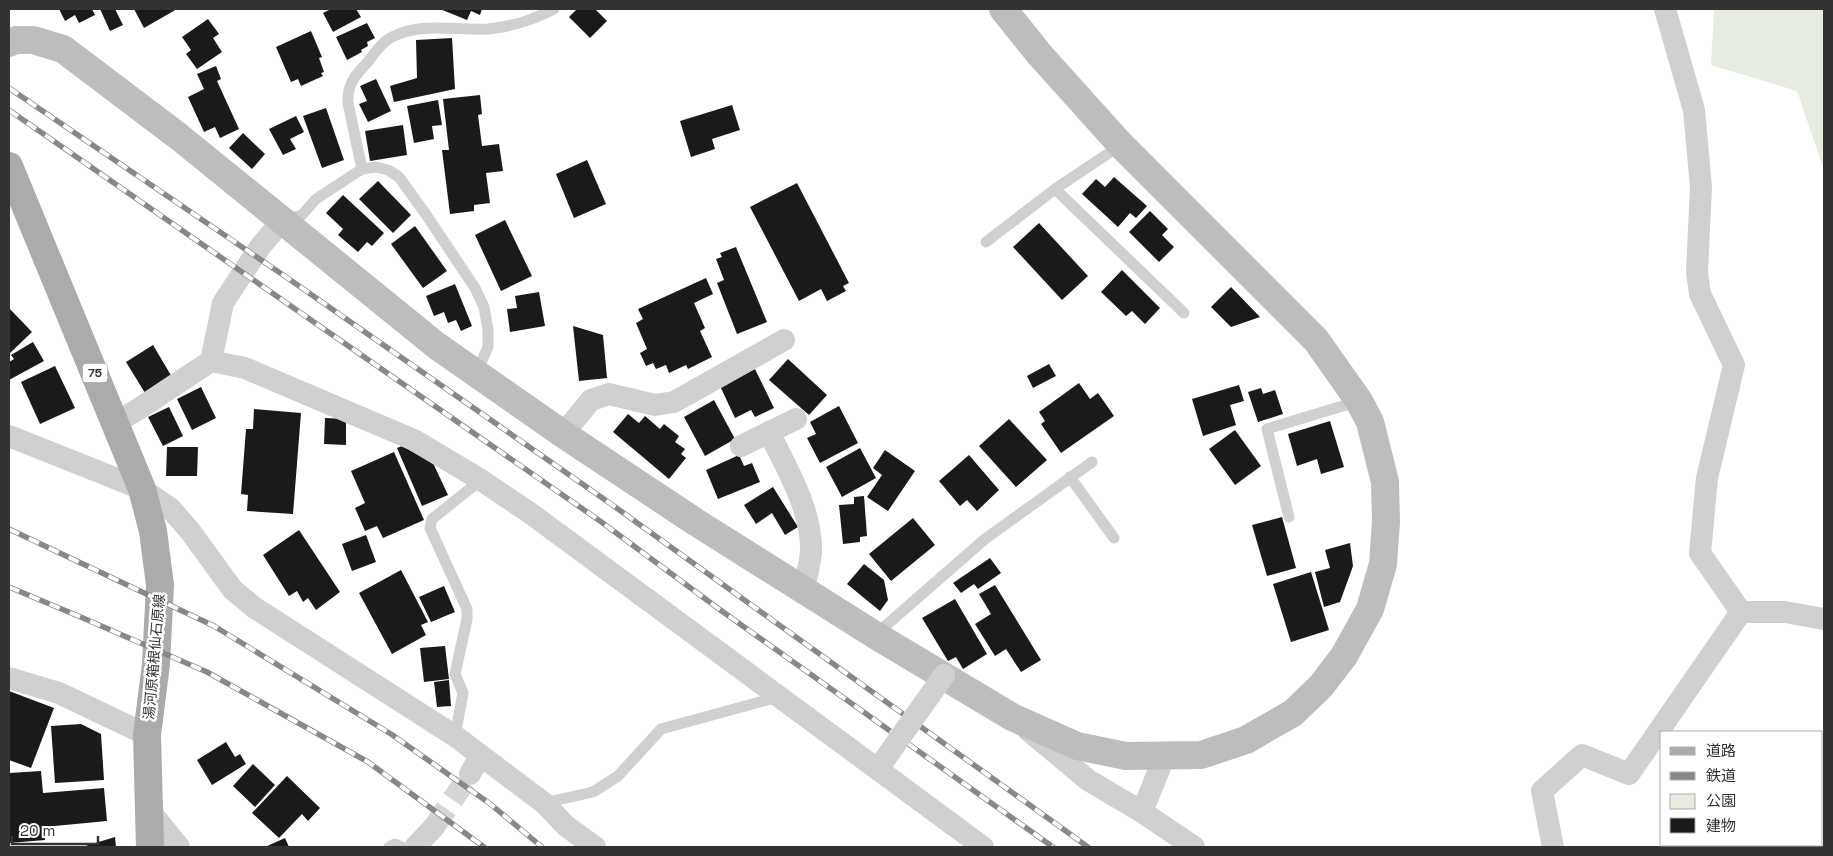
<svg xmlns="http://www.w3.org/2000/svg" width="1833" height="856" font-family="'Space Grotesk','Noto Sans JP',sans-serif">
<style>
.green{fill:#e6ecdf}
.building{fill:#1a1a1a}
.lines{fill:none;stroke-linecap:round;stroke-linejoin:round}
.street-tunnel{stroke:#d6d6d6;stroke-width:22;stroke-dasharray:22 11;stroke-linecap:butt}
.lane{stroke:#d0d0d0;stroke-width:11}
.street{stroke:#d0d0d0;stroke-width:22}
.secondary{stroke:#bdbdbd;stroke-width:28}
.primary{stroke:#ababab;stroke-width:28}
.rail-casing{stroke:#888;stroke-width:5.5}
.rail{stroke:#fff;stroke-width:4;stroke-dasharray:11;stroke-linecap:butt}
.street-bridge{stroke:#d0d0d0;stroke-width:22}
.labels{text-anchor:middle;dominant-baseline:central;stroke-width:5;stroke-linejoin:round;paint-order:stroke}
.shield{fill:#fff;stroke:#707070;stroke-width:1}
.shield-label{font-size:12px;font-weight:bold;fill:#333}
.street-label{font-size:14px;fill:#333;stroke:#fff}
</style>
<rect width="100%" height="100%" fill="#fff"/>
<path class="green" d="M1714,9H1824V170L1797,91L1711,65Z"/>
<g class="building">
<path d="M59,9H92L95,15L79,23L75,15L65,21Z"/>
<path d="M100,9H115L123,25L110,31Z"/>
<path d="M134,9H177L144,28Z"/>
<path d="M331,9H356L361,17L333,32L323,13Z"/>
<path d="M440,9H482L480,15L471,11L467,20Z"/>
<path d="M577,9H595L607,21L590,38L569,17Z"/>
<path d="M208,19L219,34L213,38L222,52L197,69L186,54L191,50L182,37Z"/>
<path d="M367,23L375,38L367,42L368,46L361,50L362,52L347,60L336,37Z"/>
<path d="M311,31L322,57L319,58L324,72L321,73L323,76L301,86L298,79L291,82L276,47Z"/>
<path d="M452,38L455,89L394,102L390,86L417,78L416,40Z"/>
<path d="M216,66L221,79L217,81L239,129L220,138L215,127L204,132L188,97L204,89L197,74Z"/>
<path d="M376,79L391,111L368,122L359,104L367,101L360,86Z"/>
<path d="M480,95L482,114L478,115L482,146L499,144L503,171L486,173L490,203L474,205V211L450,214L442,150H449L443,99Z"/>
<path d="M438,100L442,125L432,126L434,139L414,143L407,106Z"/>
<path d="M732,105L740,130L712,139L715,149L691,157L680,121Z"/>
<path d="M326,108L344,160L322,168L303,116Z"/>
<path d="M296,116L304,132L290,139L296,149L283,155L269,129Z"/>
<path d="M403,125L407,155L370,161L365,131Z"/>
<path d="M243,133L265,154L252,169L229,148Z"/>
<path d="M587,160L606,204L574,218L556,174Z"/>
<path d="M1114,177L1147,206L1136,218L1130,213L1118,227L1082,194L1096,179L1105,187Z"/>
<path d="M378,181L411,215L393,233L359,199Z"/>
<path d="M797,183L849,283L843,286L846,291L827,301L821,289L799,301L750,207Z"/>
<path d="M343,195L384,233L372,246L367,242L358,252L338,235L343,229L326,213Z"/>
<path d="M1150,211L1168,229L1162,235L1174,247L1159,262L1129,232Z"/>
<path d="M505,220L532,276L501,291L475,235Z"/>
<path d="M1039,223L1088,276L1062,300L1013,247Z"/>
<path d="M415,226L447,271L423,288L391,244Z"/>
<path d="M736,247L767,322L737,334L717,283L724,280L716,259L722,257L720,253Z"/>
<path d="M1122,270L1160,308L1145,324L1132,311L1126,316L1101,292Z"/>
<path d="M706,278L713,294L694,303L705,328L700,331L712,357L688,369L686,365L669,373L666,365L656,369L653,363L646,366L640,353L647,349L636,323L643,319L638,309Z"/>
<path d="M455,284L472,326L461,331L456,320L448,323L444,312L434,316L426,296Z"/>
<path d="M1231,287L1260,317L1231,327L1211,307Z"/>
<path d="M539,292L545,326L510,332L507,309L517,308L515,296Z"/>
<path d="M9,308L32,332L9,354Z"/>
<path d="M573,326L603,335L607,378L579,381Z"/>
<path d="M33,342L44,361L9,380V362L14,359L11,355Z"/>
<path d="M153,345L172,377L145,393L126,362Z"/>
<path d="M788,359L827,395L809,415L769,380Z"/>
<path d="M1049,364L1056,376L1033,388L1027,376Z"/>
<path d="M55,366L75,408L40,424L21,382Z"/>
<path d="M755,369L774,408L755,417L751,410L735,418L720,386Z"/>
<path d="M1079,383L1090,399L1098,393L1114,416L1061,453L1041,424L1045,421L1039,412Z"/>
<path d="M1239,385L1244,401L1230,405L1236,425L1203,436L1192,399Z"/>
<path d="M201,387L216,418L192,430L177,399Z"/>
<path d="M1261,388L1263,394L1275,390L1283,414L1258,422L1248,392Z"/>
<path d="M714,400L735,439L705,456L684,417Z"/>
<path d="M839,406L858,443L820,463L807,438L816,434L810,422Z"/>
<path d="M169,407L183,436L163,446L148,417Z"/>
<path d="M254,409L301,413L293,514L247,511L248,495L241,494L246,429H253Z"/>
<path d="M628,414L639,423L645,416L660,429L664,424L679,436L675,442L685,449L681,454L686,458L669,479L613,432Z"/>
<path d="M325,418L346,419V445L324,444Z"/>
<path d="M1009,419L1047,460L1016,487L979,446Z"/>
<path d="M1330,421L1344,467L1321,474L1317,459L1297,466L1288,434Z"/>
<path d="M1235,430L1261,466L1235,485L1209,449Z"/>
<path d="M402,446L433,463L448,495L422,506L397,448Z"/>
<path d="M167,447H198L197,476H166Z"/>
<path d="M860,448L876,478L842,497L826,467Z"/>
<path d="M885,450L915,471L888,511L867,497L882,475L873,468Z"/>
<path d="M394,452L424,520L383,538L377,526L365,531L355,508L365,503L351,471Z"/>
<path d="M739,455L744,466L752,463L760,482L718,499L706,470Z"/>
<path d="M969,455L999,490L977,511L967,500L960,506L939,481Z"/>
<path d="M773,487L798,527L785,535L772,513L756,524L744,505Z"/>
<path d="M864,496L867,536L860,537V542L843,544L839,505L854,504V497Z"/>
<path d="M1282,517L1296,568L1267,576L1252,525Z"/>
<path d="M913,518L935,545L891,581L869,554Z"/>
<path d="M299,530L340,592L316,610L308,598L303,602L297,591L289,596L263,555Z"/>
<path d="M366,535L376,562L352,571L342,544Z"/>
<path d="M1350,543L1353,566L1340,602L1324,607L1315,572L1330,568L1325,550Z"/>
<path d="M990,558L1001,573L978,589L974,584L961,593L953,583Z"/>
<path d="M864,564L884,580L888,600L880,611L847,584Z"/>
<path d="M401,570L428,622L421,625L426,635L392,654L359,593Z"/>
<path d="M1311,572L1329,630L1291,642L1273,584Z"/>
<path d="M995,585L1041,660L1021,672L1006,649L995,656L975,624L991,614L979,594Z"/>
<path d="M444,586L455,612L431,622L419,597Z"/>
<path d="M955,599L987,654L963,669L956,657L948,661L922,618Z"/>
<path d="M445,646L449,679L424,682L420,648Z"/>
<path d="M449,680L451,706L437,707L434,682Z"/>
<path d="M9,691L54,708L31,768L9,760Z"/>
<path d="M81,724L101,734L104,780L55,783L51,726Z"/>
<path d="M226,742L235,757L240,754L246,764L212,785L197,760Z"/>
<path d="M253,764L275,785L255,807L233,786Z"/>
<path d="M41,771L43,793L104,788L107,821L44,827L45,840L9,843V773Z"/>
<path d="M287,776L320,808L308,821L302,814L279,838L252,813Z"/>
<path d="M115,837L116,847H82Z"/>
<path d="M285,838L289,847H265Z"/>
</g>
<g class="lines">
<path class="street-tunnel" d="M434,827L470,774"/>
<g class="lane">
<path d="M362,169L348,103C347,85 355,75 367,63C373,55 381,43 390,38C420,21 456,31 488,29C510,27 535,19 554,9"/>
<path d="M1055,189L1184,313"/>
<path d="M283,220L302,215L316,199L362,169L376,167L388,170L399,177L427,216L475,288L484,307L488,330V347L476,374"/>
<path d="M986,242L1055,189L1121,145"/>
<path d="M1070,477L1114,538"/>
<path d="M1289,517L1267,429L1359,401"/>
<path d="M875,635L985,539L1092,462"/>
<path d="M455,736L463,693L455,674L467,619V609L430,528L432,519L481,480"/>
<path d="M544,803L593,792L618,776L661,729L778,697"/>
<path d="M389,847L395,844L402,847"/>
</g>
<g class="street">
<path d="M1665,9L1694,110L1701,187L1697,272L1700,294L1734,365L1707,478L1700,553L1741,612"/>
<path d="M211,361L245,368L414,440L481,480L530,513L983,847"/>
<path d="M115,423L137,410L211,361L223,303L260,247L282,221"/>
<path d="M769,432C787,470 812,509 811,552C810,564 806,578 804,590"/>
<path d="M563,434L591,400L609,394L655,405L674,402L784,340"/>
<path d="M9,436L142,489L170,508L190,531L233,590L255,608L455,736L544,803L566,826L595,847"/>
<path d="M741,446L796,419"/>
<path d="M1741,612H1785L1824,619"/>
<path d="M9,678L59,693L147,735"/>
<path d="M1028,730L1088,780L1142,812L1194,847"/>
<path d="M470,774L480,756"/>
<path d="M149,810L179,847"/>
<path d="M1142,812L1165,755"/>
<path d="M415,847L434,827"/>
<path d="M1553,847L1542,791L1582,755L1629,774L1741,612"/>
</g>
<path class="secondary" d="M9,43L16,40H33L63,49L178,136L437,346L563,434L694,521L875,635L1012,717L1077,746L1126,756L1201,755L1246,740L1293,713L1321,686L1344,656L1370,609L1383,564L1386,522L1385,482L1370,422L1359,401L1316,340L1121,145L1040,55L1003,9"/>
<path class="primary" d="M9,166L142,489L153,531L160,585L156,664L147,735L150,847"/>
<defs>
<g id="rail">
<path d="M9,88L289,279L611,504L1088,847"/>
<path d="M9,110L600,521L719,609L1053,847"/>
<path d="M9,529L214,626L391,734L489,803L542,847"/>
<path d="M9,587L83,618L207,672L368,762L484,847"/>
</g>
</defs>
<use href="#rail" class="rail-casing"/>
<use href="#rail" class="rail"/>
<path class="street-bridge" d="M878,769L944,675"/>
</g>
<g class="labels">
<rect class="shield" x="82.5" y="363.5" width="25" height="19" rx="4"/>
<g class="shield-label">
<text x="95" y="373">75</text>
</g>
<g class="street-label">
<text transform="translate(154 657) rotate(-85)">湯河原箱根仙石原線</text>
</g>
</g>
<rect width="1833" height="856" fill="none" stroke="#333333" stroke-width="20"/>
<rect x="1660" y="731" width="162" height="115" fill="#ffffff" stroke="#adadad"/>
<rect x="1670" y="747" width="25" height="8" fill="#ababab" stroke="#adadad"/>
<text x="1706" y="756" font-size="15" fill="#333333">道路</text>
<rect x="1670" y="772" width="25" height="8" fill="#888888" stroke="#adadad"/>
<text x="1706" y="781" font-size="15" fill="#333333">鉄道</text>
<rect x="1670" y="794" width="25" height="15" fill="#e6ecdf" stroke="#adadad"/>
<text x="1706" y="806" font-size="15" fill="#333333">公園</text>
<rect x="1670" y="818" width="25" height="15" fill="#1a1a1a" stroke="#adadad"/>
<text x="1706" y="831" font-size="15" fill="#333333">建物</text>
<path d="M12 836v8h86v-8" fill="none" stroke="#333333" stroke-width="2.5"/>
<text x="20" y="836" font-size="15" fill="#333333" stroke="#ffffff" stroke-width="4" paint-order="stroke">20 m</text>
</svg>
